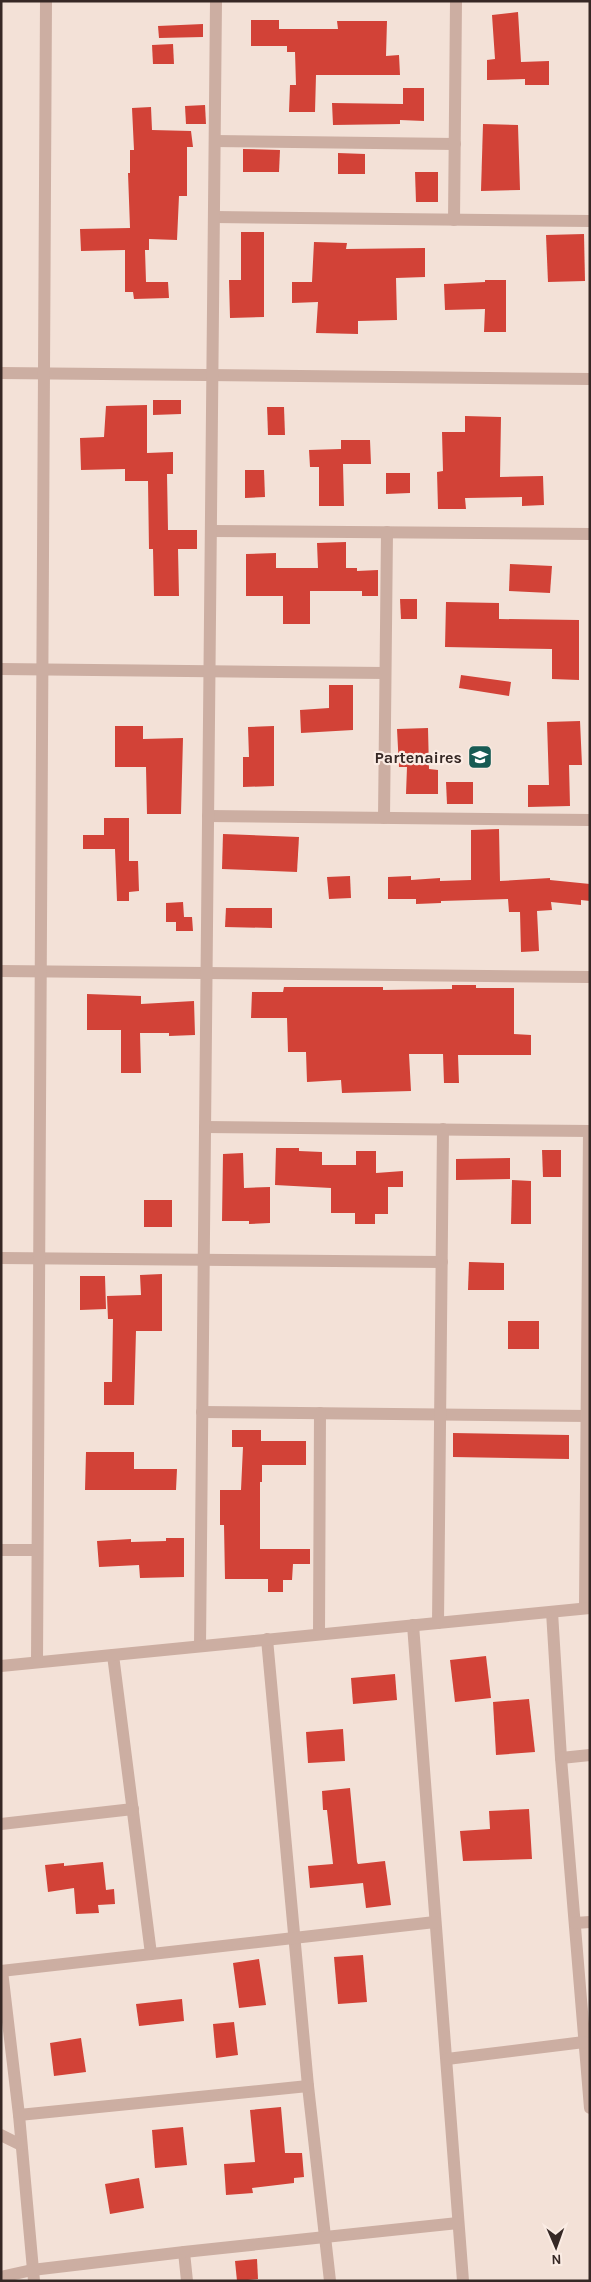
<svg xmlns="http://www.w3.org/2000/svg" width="591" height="2282" font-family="Karla,sans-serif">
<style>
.building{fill:#d24237}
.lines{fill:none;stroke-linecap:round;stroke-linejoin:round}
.minor{stroke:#ccaea2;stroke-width:12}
.labels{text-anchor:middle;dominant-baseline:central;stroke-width:4.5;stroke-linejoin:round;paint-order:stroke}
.poi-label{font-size:16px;font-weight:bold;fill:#362825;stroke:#fbece4;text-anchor:end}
</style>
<rect width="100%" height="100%" fill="#f3e1d7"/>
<g class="building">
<path d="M518,12L521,62L549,61V85H525V79L487,80V60L495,59L492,15Z"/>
<path d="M251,20H279V29H338L337,21H387L386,56L399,55L400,75H316L315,112H289L290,85H296L295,52H287V46H251Z"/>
<path d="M203,24V37L159,38L158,26Z"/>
<path d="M173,44L174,64H153L152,45Z"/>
<path d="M403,88H424V121L400,120V124L333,125L332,103L403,104Z"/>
<path d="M205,105L206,124H186L185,106Z"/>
<path d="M151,107L152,130L191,131L193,147H187V196H179L177,240L149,239V250H145L146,282H168L169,298L134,299L133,292H125V250L81,251L80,229L130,228L128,173H130V150H134L132,108Z"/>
<path d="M483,124L518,125L520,190L481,191Z"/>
<path d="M243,149L280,150L279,172H243Z"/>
<path d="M338,153L365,154V174H338Z"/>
<path d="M415,172H438V202H416Z"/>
<path d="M241,232H264V317L230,318L229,280H241Z"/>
<path d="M584,234L585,281L548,282L546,235Z"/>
<path d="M314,242L347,243L346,249L425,248V277L396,278L397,320L358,321V334L316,333L318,302L292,303V282H312Z"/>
<path d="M485,280H506V332H484L485,309L445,310L444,284L485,282Z"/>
<path d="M153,400H181V414L153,415Z"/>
<path d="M147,405V453L173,452V474H167L168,530H197V549H178L179,596H154L153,549H149L148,481H125V469L81,470L80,438L104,437L106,406Z"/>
<path d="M267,407H284L285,435H268Z"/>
<path d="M465,416L501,417L500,477L543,476L544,505L522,506V497L465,498L466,509H438L437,472L443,471L442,432H465Z"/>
<path d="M341,440H370L371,464H343L344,506H319V467H310L309,450L341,449Z"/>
<path d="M245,470H264L265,497L245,498Z"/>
<path d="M386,473H410V493L386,494Z"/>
<path d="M346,542V568H357V571L378,570V596H362V591H310V624H283V596H246V554L276,553V568H318L317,543Z"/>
<path d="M510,564L552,566L550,593L509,591Z"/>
<path d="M400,599H417V619H401Z"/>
<path d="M446,602L499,603V619L579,620V680L552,679V649L445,647Z"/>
<path d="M461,675L511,682L509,696L459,688Z"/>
<path d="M329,685H353V730L301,733L300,710L329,708Z"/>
<path d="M580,721L582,765H569L570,806L528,807V785H549L547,722Z"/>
<path d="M115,726H143V739L183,738L181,814H147L146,767H115Z"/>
<path d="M274,726V786L243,787V757H249L248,727Z"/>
<path d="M428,728L429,769L438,770V794H406L407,767H399L397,729Z"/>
<path d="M446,782H473V804H447Z"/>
<path d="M104,818H129V861H138L139,891L129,892V901H117L115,849H83V835H104Z"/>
<path d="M499,829L500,881L550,878V880L590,884V901L581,900V905L551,902L552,910L537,911L539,951L521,952L520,912H509L508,899L441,901V903L416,904V899H388V877L411,876V880L440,878V881L471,880V830Z"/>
<path d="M223,834L299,837L297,872L222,869Z"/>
<path d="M350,876L351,898L329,899L327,877Z"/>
<path d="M183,902L184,917H192L193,931H176V922H166V903Z"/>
<path d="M226,908H272V928L225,927Z"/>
<path d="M452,985H476V988H514V1034L531,1035V1055H458L459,1083H444L443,1054H409L411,1091L342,1093L341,1080L307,1082L306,1052H288L287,1018H251L252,992H283L284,987H383V990L452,989Z"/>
<path d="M87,994L141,996V1004L194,1001L195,1035L169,1036V1033H140L141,1073H121V1030H87Z"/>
<path d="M276,1148H299V1151L322,1152V1165H356V1151H376V1173L403,1171V1187H388V1214H375V1224H355V1213H331V1188L275,1185Z"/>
<path d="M542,1150H561V1177H543Z"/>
<path d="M243,1153L244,1188L270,1187V1223L249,1224V1221H222L223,1154Z"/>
<path d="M510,1158V1179L456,1180V1159Z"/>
<path d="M512,1180L531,1181V1224H511Z"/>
<rect x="144" y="1200" width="28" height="27"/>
<path d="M469,1262L504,1263V1290H468Z"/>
<path d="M162,1274V1331H136L134,1405H104V1382H112L113,1319H108L107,1296L141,1295L140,1275Z"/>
<path d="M80,1276H105L106,1309L80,1310Z"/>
<rect x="508" y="1321" width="31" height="28"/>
<path d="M232,1430H261V1441H306V1465H262V1482H260V1549H310V1564H293L292,1580H283V1592H268V1579H225L224,1525H220V1490H241L243,1447H232Z"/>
<path d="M453,1433L569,1435V1459L453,1457Z"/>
<path d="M86,1452H134V1469H177L176,1490H85Z"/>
<path d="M166,1538H184V1577L140,1578L139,1565L99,1567L97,1541L131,1539V1542L166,1541Z"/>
<path d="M486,1656L491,1698L455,1702L450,1660Z"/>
<path d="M395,1674L397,1700L353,1704L351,1678Z"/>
<path d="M529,1699L535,1752L496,1755L493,1702Z"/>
<path d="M343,1729L345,1761L308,1763L306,1732Z"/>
<path d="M350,1788L357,1862L358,1864L385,1861L391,1905L366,1908L363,1883L310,1888L308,1866L333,1864L327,1810H323L322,1791Z"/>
<path d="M529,1809L532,1859L463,1861L460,1831L490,1829L489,1811Z"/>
<path d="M103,1862L106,1890L114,1889L115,1904L98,1905L99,1913L76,1914L74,1888L48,1892L45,1865L64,1863V1866Z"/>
<path d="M363,1955L367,2002L338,2004L334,1957Z"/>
<path d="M259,1959L266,2005L239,2008L233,1963Z"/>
<path d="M182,1999L184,2021L139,2026L136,2004Z"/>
<path d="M234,2022L238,2055L216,2058L213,2024Z"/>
<path d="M81,2038L86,2072L54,2076L50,2043Z"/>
<path d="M281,2107L285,2153H302L304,2177L294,2178V2183L252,2188L253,2193L226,2195L224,2164L255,2162L250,2110Z"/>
<path d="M183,2127L187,2165L155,2168L152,2130Z"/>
<path d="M139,2178L144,2208L110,2214L105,2184Z"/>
<path d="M257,2259L258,2279L237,2281L235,2261Z"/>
</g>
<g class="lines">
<g class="minor">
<path d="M215,141L455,144"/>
<path d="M214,217L590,221"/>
<path d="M454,220L456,1"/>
<path d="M1,373L590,379"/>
<path d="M211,531L590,534"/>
<path d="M1,669L385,673"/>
<path d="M208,816L590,820"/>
<path d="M384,818L387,532"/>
<path d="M1,971L590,977"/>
<path d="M205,1127L590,1131"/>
<path d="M1,1258L442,1262"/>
<path d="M202,1412L590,1416"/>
<path d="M1,1550H37"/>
<path d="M585,1608L589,1131"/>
<path d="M552,1612L561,1758L590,2108"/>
<path d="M438,1623L443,1129"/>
<path d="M413,1625L463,2281"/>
<path d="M319,1634L320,1413"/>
<path d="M267,1639L308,2086L330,2281"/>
<path d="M200,1646L216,1"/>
<path d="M113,1655L151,1954"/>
<path d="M37,1662L46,1"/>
<path d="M1,1666L590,1608"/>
<path d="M561,1758L590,1755"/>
<path d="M1,1824L133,1809"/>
<path d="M575,1923L590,1922"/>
<path d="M1,1971L435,1922"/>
<path d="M2,1971L19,2115L34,2281"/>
<path d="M447,2059L584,2042"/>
<path d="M19,2115L308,2086"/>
<path d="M1,2135L21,2145"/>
<path d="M184,2252L187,2281"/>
<path d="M1,2277L32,2270L184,2252L458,2223"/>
</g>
</g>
<defs>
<symbol id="school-square" viewBox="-11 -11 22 22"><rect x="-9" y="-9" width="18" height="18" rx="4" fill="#175b54" stroke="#fbece4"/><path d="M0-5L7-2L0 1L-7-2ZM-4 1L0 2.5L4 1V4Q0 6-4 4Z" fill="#fff"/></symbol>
</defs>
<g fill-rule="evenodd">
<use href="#school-square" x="466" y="743" width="28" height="28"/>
</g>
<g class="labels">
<g class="poi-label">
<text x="462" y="757">Partenaires</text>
</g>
</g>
<rect width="591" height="2282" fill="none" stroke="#362825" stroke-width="5"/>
<g transform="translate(556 2247) rotate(178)" stroke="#fbece4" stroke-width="4" paint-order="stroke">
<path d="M0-4L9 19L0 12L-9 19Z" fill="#362825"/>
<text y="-8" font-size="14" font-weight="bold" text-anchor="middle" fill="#362825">N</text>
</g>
</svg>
